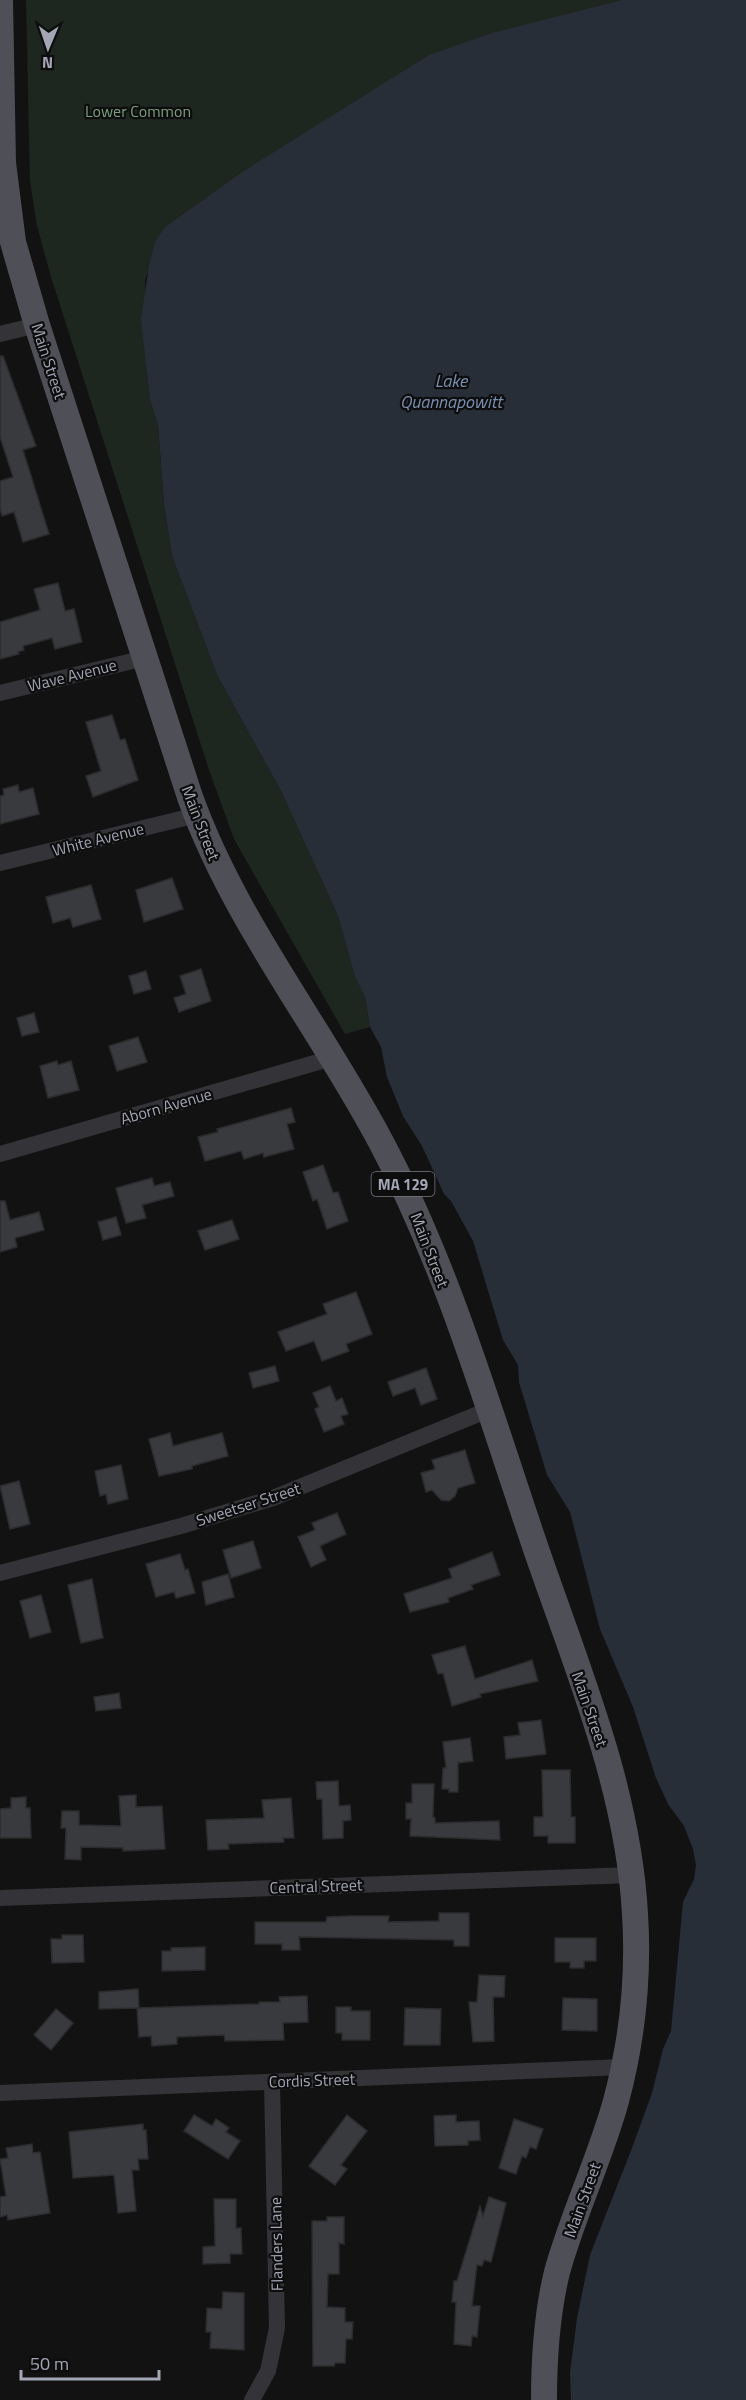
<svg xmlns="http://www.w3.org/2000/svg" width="746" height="2400" font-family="'Titillium Web',sans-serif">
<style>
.green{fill:#1e2620}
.water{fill:#282e37}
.building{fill:#393a3e;stroke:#2c2c2f;stroke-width:1.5}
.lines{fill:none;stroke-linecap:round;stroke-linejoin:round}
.street{stroke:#333338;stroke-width:16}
.primary{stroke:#4f5057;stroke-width:26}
.labels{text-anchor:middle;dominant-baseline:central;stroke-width:4.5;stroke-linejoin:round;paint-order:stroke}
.shield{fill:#0d0d0e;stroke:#767882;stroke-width:1.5}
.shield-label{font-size:15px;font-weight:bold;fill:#a3a6b4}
.park-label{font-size:16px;fill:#7a9f81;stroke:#0d0d0e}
.street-label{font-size:16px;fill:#a3a6b4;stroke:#0d0d0e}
.water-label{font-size:18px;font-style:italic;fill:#798fb0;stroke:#0d0d0e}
</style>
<rect width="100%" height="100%" fill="#121213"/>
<path class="green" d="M26,0H621L484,36L312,130L239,174L165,228L145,280L147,370L150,400L158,425L164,506L172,556L217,675L281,791L338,916L355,977L365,997L370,1027L345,1034L234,839L209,770L51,277L37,226L30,181Z"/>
<path class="water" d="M621,0H746V2400H571L570,2373L577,2318L590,2255L632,2148L652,2093L663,2049L671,2031L683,1902L694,1879L696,1865L693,1849L684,1826L668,1804L656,1778L633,1707L600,1629L570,1512L547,1475L519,1382L518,1365L503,1340L473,1241L451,1201L444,1194L422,1146L403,1116L387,1077L381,1047L370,1027L365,997L355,977L338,916L281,791L217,675L172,556L164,505L158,425L150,400L141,319L149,266L155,242L164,228L239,174L429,55L492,33Z"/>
<g class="building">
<path d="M0,356H3L36,446L23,450L49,534L23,542L14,512L2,516L0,508V481L13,477L0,437Z"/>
<path d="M58,583L65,611L74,609L82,642L55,649L52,638L23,646L24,650L18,652L19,654L0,659V622L40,610L34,589Z"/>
<path d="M112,715L120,740L125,739L138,780L93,797L86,776L101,771L86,722Z"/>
<path d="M18,785L19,792L33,788L39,814L0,824V796L4,795L3,789Z"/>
<path d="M172,878L183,909L144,922L136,890Z"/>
<path d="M91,885L101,919L73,927L70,918L53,923L46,897Z"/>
<path d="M201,969L211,1001L179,1012L174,998L186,994L180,976Z"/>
<path d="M146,971L151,989L134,994L129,976Z"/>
<path d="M34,1013L39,1032L22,1036L17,1018Z"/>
<path d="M138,1037L147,1062L117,1071L109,1046Z"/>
<path d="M57,1061L58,1065L71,1061L79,1090L48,1098L40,1066Z"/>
<path d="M291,1108L295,1122L287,1124L294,1149L264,1157L263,1153L244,1159L241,1151L205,1161L198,1137L218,1132L217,1129Z"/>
<path d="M323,1165L333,1193L338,1192L348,1221L327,1229L317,1199L313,1201L303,1172Z"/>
<path d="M152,1178L154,1186L170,1182L174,1196L142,1205L146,1218L126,1223L116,1188Z"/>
<path d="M0,1201H5L10,1220L39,1212L44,1230L15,1238L17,1247L0,1252Z"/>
<path d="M116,1217L121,1235L103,1240L98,1222Z"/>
<path d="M232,1220L239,1239L205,1250L198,1231Z"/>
<path d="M356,1292L372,1334L346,1344L349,1351L322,1361L314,1341L286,1351L278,1332L327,1314L323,1304Z"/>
<path d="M275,1366L279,1381L253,1388L249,1373Z"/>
<path d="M426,1368L437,1399L421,1405L415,1388L393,1396L388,1382Z"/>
<path d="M330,1386L336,1401L342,1398L348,1414L341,1416L344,1424L324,1432L315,1409L319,1407L313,1393Z"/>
<path d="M170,1433L173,1446L222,1433L228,1456L192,1466V1469L159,1476L149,1439Z"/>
<path d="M465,1450L475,1483L458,1488L455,1496L449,1501L441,1500L432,1490L426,1492L421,1473L435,1469L432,1460Z"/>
<path d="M121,1465L128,1499L108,1504L106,1494L100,1496L95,1471Z"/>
<path d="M19,1481L30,1524L10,1529L0,1486Z"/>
<path d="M337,1513L346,1534L320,1546L326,1560L311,1567L298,1537L315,1530L312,1523Z"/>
<path d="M253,1541L261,1568L231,1578L223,1550Z"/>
<path d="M492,1552L500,1575L471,1585L473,1589L448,1598L449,1602L410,1612L404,1594L452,1578L449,1569Z"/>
<path d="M180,1554L185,1570L188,1569L195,1593L176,1598L174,1592L156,1597L146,1564Z"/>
<path d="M228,1574L234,1597L206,1605L202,1582Z"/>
<path d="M92,1579L103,1638L81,1643L68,1585Z"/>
<path d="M41,1595L51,1632L30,1638L20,1601Z"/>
<path d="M465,1646L475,1679L532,1660L538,1681L480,1694L481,1697L452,1706L443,1673L438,1674L432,1655Z"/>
<path d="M119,1693L121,1708L96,1711L94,1697Z"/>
<path d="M541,1720L546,1754L506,1759L504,1737L520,1735L518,1723Z"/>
<path d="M470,1738L473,1761L458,1763V1792H449V1789H442L443,1768H446L443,1742Z"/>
<path d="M542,1770H570L571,1817H575V1843H548V1836H534V1817H543Z"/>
<path d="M338,1781L339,1806L350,1805L351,1820L343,1821V1838L323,1839L322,1799H317L316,1782Z"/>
<path d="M412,1784H434L433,1817L435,1818V1823L499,1821L500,1840L410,1836L411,1819H406V1803H412Z"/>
<path d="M136,1795V1807L162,1806L165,1849L123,1851V1848L81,1847V1860L65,1859L66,1828H61L62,1811H79V1825L121,1826L119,1796Z"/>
<path d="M26,1797V1808H30L31,1838H0V1809L11,1808V1798Z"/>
<path d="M291,1798L294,1838H283L284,1842L228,1844L229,1849L208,1850L206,1820L264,1818L262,1800Z"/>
<path d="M439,1913H469V1946H454V1940L299,1937L300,1950H282V1944H255V1922H326L327,1917L350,1916H389L388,1922L439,1921Z"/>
<path d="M62,1935H83L84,1962L52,1963L51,1939H62Z"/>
<path d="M555,1938H596V1961H584V1968H570V1962H555Z"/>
<path d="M205,1947V1970L162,1971V1951H171V1948Z"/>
<path d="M479,1975L505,1976L504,1997H493L494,2041L473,2042L469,2002H477Z"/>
<path d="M138,1989L139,2008L99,2009V1992Z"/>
<path d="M307,1996L308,2022L283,2023L284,2040L225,2041L224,2035L177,2037V2044L152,2046L151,2036L139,2037L137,2008L259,2004V2002H280L279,1997Z"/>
<path d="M563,1998L597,1999V2031L562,2030Z"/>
<path d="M336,2007H351V2011H370V2040H342V2033H336Z"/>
<path d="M405,2008L441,2009L440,2045H404Z"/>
<path d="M56,2009L73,2023L51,2050L34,2035Z"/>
<path d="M194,2115L212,2126L216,2119L229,2128L226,2132L240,2141L228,2159L184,2131Z"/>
<path d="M347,2115L367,2131L341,2165L347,2169L335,2185L309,2166Z"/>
<path d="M456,2115V2122L479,2121L480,2140L468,2141V2145L435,2146L434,2116Z"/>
<path d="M514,2119L543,2129L536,2149L530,2147L526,2158L522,2156L516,2174L499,2168Z"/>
<path d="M143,2124V2130H146L148,2159H138L139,2170H132L136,2211L118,2213L114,2175L73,2178L69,2132Z"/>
<path d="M32,2144L33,2153L40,2152L50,2213L8,2220L7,2215L0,2217V2197L6,2196L0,2159L8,2158L6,2148Z"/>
<path d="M489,2197L506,2203L491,2262L484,2260L482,2266L477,2265L472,2306H480L477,2337L472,2336L471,2346L454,2344L456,2302H452L454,2281H457L480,2206L483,2216Z"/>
<path d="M214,2199H236V2228H241L242,2254H230V2263L203,2264V2247L215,2246Z"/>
<path d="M327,2217H344V2244L339,2243V2274H328L327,2307L345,2308V2322H353L352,2339H346L345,2363H335L334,2366H313L312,2221H327Z"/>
<path d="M223,2292L244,2293V2350L210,2348L211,2332H206L207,2308L222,2309Z"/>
</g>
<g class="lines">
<g class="street">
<path d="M0,334L37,325"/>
<path d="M0,693L145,658"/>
<path d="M0,863L197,815"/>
<path d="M0,1154L332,1058"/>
<path d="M0,1573L181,1526L273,1498L488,1410"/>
<path d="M0,1898L632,1875"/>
<path d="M0,2093L624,2067"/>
<path d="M252,2400L268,2371L277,2328L272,2082"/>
</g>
<path class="primary" d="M0,0L3,163L13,242L37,325L190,797C235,922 319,1025 381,1142C448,1268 488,1408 534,1543C575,1664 628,1785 635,1914C639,1977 632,2041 616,2101C600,2159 573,2214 557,2272C547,2313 544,2358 544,2400"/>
</g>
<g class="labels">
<rect class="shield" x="371.5" y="1172" width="63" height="24" rx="4.5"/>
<g class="shield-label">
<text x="403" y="1184">MA 129</text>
</g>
<g class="park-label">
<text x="138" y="111">Lower Common</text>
</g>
<g class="street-label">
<text transform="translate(49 361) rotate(72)">Main Street</text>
<text transform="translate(72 675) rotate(-14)">Wave Avenue</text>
<text transform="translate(201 823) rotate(69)">Main Street</text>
<text transform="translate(98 839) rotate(-14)">White Avenue</text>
<text transform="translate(166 1106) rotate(-16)">Aborn Avenue</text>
<text transform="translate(430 1250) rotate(69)">Main Street</text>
<text transform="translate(248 1504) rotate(-18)">Sweetser Street</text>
<text transform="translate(590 1709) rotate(71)">Main Street</text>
<text transform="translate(316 1886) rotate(-2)">Central Street</text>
<text transform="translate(312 2080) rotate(-2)">Cordis Street</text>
<text transform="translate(582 2200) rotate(-70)">Main Street</text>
<text transform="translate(276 2244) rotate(-91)">Flanders Lane</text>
</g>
<g class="water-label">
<text x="451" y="380">Lake<tspan x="451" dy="21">Quannapowitt</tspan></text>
</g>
</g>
<g transform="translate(48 48) rotate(182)" stroke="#0d0d0e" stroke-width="4.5" paint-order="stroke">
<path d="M0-4.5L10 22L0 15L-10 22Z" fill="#a3a6b4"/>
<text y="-9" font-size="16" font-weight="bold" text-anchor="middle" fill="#a3a6b4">N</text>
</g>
<path d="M21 2370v9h138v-9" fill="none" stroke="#a3a6b4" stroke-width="3"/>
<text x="30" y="2370" font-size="18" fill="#a3a6b4" stroke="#0d0d0e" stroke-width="4.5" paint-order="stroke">50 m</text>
</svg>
